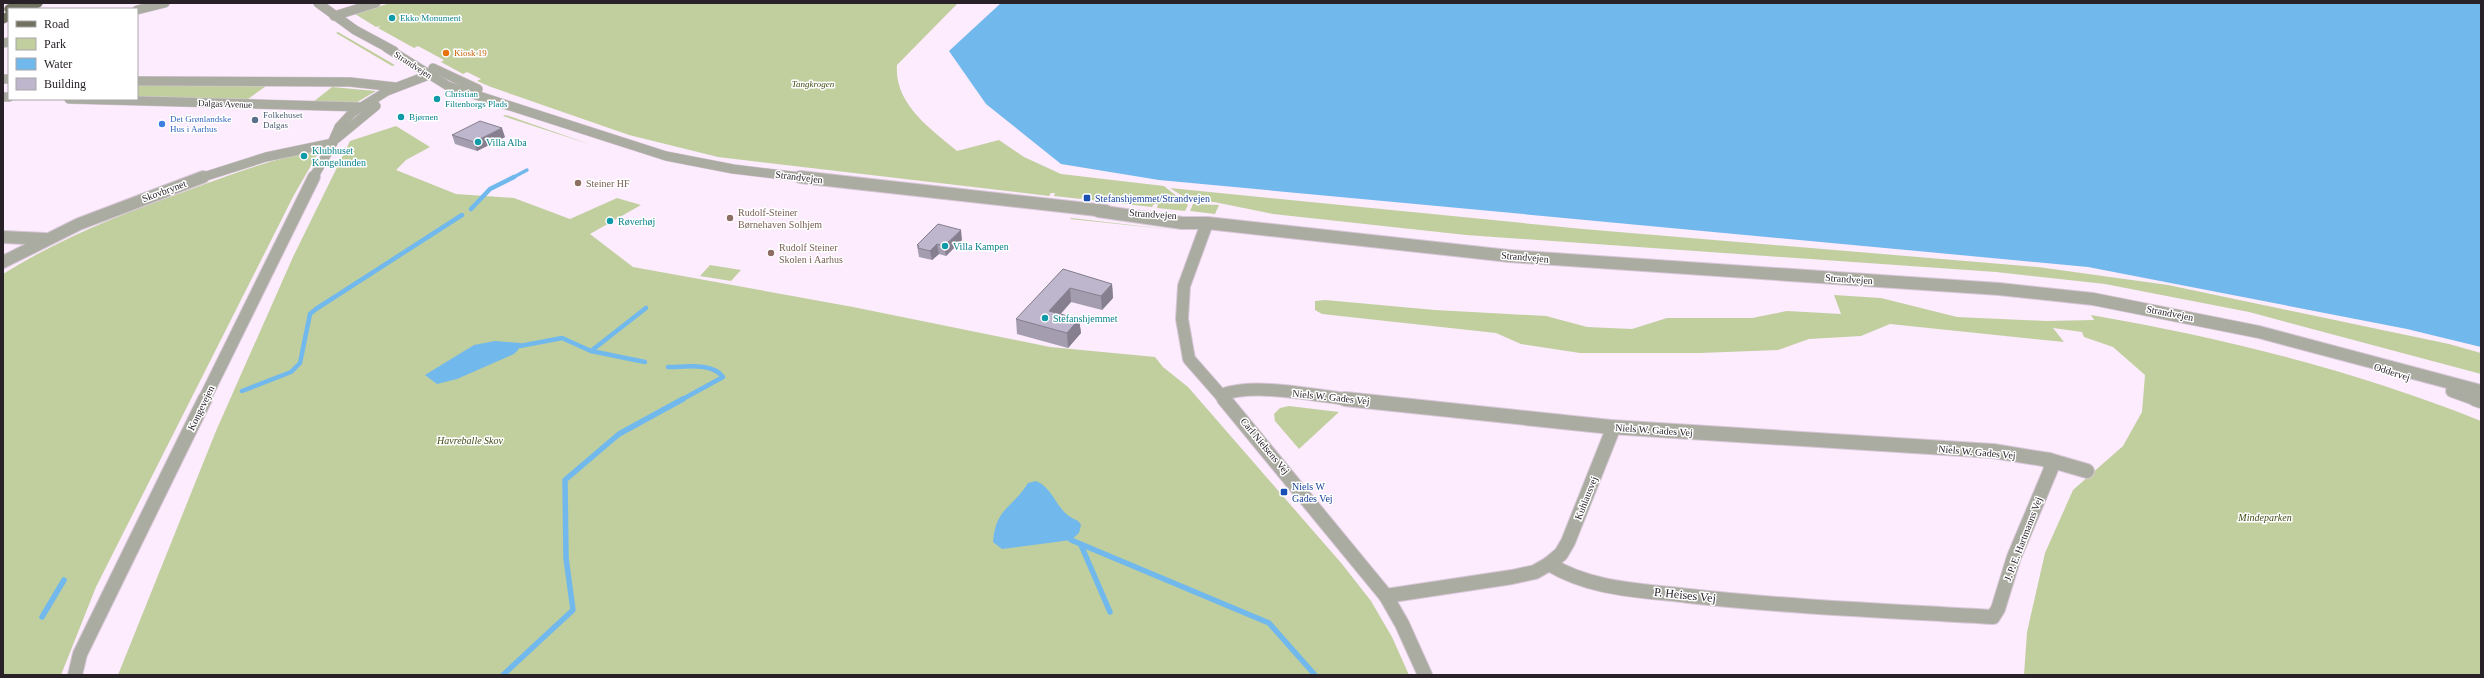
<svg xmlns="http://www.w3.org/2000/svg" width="2484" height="678" font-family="Georgia,serif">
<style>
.green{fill:#c1cf9f}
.water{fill:#71b8ec}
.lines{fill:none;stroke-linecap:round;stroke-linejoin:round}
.stream-far2{stroke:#71b8ec;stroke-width:3.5}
.stream-far1{stroke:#71b8ec;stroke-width:4.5}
.stream{stroke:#71b8ec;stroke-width:5.5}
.minor-far2-casing{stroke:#d7c7d7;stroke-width:10}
.minor-far1-casing{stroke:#d7c7d7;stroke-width:14}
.minor-casing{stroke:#d7c7d7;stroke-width:16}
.major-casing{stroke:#d7c7d7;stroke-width:10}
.minor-far2{stroke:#abaca1;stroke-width:9}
.minor-far1{stroke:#abaca1;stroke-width:12}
.minor{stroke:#abaca1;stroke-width:14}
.major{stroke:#70715f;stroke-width:9}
.wall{fill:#a39daf}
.shaded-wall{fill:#857f8f}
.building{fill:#beb6cc;stroke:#857f8f}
.culture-dot{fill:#0f9aa8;stroke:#fff;stroke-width:1.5}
.food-dot{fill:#e8710a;stroke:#fff;stroke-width:1.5}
.service-dot{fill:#5c6f8a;stroke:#fff;stroke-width:1.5}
.shop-dot{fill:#3f7fe0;stroke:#fff;stroke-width:1.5}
.education-dot{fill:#8d6e63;stroke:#fff;stroke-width:1.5}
.transit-dot{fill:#1a4fb4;stroke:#fff;stroke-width:1.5}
.labels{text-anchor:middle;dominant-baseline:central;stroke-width:3;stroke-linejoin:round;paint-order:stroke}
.far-culture-label{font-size:9px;fill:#0d838f;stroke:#fff;text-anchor:start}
.far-food-label{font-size:9px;fill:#c56008;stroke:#fff;text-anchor:start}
.far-street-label{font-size:9px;fill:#282128;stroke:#fff}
.far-park-label{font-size:9px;font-style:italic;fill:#3f4b13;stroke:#fff}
.far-service-label{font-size:9px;fill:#4e5e75;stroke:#fff;text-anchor:start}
.far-shop-label{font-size:9px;fill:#366cbe;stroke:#fff;text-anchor:start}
.culture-label{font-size:10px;fill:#0d838f;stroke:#fff;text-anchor:start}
.street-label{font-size:10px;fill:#282128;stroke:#fff}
.education-label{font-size:10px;fill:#785e54;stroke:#fff;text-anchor:start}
.transit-label{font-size:10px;fill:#164399;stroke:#fff;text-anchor:start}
.park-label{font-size:10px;font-style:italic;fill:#3f4b13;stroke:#fff}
.near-street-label{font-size:12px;fill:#282128;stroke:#fff}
</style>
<rect width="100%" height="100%" fill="#fdebfe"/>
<g class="green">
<path d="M390,3H958L897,65C894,104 931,129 957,151L999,140L1024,157L1061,174L1164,186L1188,205L1185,211L1157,208L1158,204H1154L1152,207L1091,200L1092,197L1083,196L1081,199L1054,196L1055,193H1051L1049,196L718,157L629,135L491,87L477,81L481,79L467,72L463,74L441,62L444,60L418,46L414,48L378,28L381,26L376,27L355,14Z"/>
<path d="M338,32L395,65L392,66L336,33Z"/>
<path d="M137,83L261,85L266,86L244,102L137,98Z"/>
<path d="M332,87L376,91L354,104L313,102Z"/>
<path d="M505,115L509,116L592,145L503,116Z"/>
<path d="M396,126L430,147L406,160L396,170L456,194L514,198L570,219L617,198L641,205L590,234L633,267L853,307L1050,347L1155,357L1163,367L1188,387L1342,564L1371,601L1392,637L1409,675H118L216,431L293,257L350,141Z"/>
<path d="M320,150L294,195L96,587L61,675H3V274C62,237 124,213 189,190C232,174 274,158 320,150Z"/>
<path d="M1170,188L1583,229L2038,267L2168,285L2449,344L2481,353V374L2249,312L2105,284L1996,272L1466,235L1273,214L1214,202H1192Z"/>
<path d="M1193,204L1219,205L1215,214L1190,211Z"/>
<path d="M1071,218L1175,230L1070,219Z"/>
<path d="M710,265L741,270L731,281L700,276Z"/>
<path d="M1834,295L1881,298L1957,317L2046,321L2094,320L2091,315C2224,338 2356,371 2481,421V675H2024L2027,632L2045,553L2073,490L2123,446L2142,412L2145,375L2113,347L2084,337L2082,332L2053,328L2064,342L1890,324L1861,336L1809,339L1778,350L1700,353H1580L1521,344L1496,333L1322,314L1315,310V301L1325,300L1435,310L1546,316L1587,327L1632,329L1667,318H1752L1787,311L1841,314Z"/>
<path d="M1289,406L1339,412L1299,449L1275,421L1274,414L1280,408Z"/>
</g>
<g class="water">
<path d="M1001,3H2481V347L2407,329L2088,267L1159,180L1061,164L986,104L949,51Z"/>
<path d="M495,341L521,343L518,350L514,354L457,379L437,384L425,375L474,345Z"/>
<path d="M1036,481C1052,487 1055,506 1069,516C1074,520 1078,519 1081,525L1079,533L1071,540L1002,549L993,542C996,507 1012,509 1028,483Z"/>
</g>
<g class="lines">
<path class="stream-far2" d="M512,178L527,170"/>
<g class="stream-far1">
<path d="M471,209L490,189L514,177"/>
<path d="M520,346L562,338L591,351"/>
<path d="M645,362L591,351L646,308"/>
<path d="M668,367C685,367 712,362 723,377L681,400"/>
<path d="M242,391L291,372L300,363L310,314L316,309L462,215"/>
</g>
<g class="stream">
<path d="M1071,540L1269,623L1315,675"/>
<path d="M1081,545L1110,612"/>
<path d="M42,617L64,580"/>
<path d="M503,675L573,610L566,558L565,480L619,434L683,399"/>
</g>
<defs>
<g id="minor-far2">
<path d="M318,3L355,30L394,51"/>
<path d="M137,10L165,3"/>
<path d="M334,16L376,3"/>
<path d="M3,43L9,42"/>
<path d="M387,48L448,86L666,156L733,169L809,178"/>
<path d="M433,68L478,89"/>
<path d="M3,79H9"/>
<path d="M137,81L350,82L395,87"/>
<path d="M3,97H9"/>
<path d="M69,99L362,107"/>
<path d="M336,139L376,106"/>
<path d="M200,178L266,157L333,143"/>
<path d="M313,178L328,152L339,127L352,113L387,91L439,71"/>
</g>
<g id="minor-far1">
<path d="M800,177L1106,211"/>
<path d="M1098,211L1182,223H1207L1509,256L1999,289L2093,299L2259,332L2481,391"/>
<path d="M1207,223L1184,286L1182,319L1189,359L1225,400"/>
<path d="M3,237L45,239"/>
<path d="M3,262L79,224L203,177"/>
<path d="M2452,391L2477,400"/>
<path d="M1221,395C1256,382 1316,396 1354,400"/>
<path d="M204,400L314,177"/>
</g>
<g id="minor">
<path d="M1224,399L1386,596L1402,624L1425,675"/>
<path d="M1345,399L1611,427L1993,451L2049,460L2087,471"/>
<path d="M2475,399L2481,401"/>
<path d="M1549,564L1561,554L1568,542L1611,434V427"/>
<path d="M1386,596L1512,577L1535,572L1549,564C1592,590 1640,590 1689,596C1790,607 1891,611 1993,617L1998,609L2014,557L2051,469L2049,460"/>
<path d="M75,675L80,654L205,399"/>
</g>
<g id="major">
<path d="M9,9L23,3"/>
<path d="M25,9L38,3"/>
<path d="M3,19L9,16"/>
</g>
</defs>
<use href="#minor-far2" class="minor-far2-casing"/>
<use href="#minor-far1" class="minor-far1-casing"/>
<use href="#minor" class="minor-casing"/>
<use href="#major" class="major-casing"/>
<use href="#minor-far2" class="minor-far2"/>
<use href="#minor-far1" class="minor-far1"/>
<use href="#minor" class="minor"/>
<use href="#major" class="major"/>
</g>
<g class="wall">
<path d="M452,135L505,137L477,151L455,144Z"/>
<path d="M962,240L946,256L939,254L932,260L919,257L917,245Z"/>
<path d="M1063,269L1112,284L1113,298L1102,310L1071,302L1061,314L1079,319L1081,333L1068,348L1017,334L1016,319Z"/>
</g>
<g class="shaded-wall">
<path d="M502,128L505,137L477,151L474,142Z"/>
<path d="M961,230L962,240L946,256L944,246Z"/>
<path d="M937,244L939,254L932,260L930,251Z"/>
<path d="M1112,284L1113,298L1102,310L1101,296Z"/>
<path d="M1070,288L1071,302L1050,325L1049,311Z"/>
<path d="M1079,319L1081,333L1068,348L1067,333Z"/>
</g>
<g class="building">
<path d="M480,121L502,128L474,142L452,135Z"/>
<path d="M938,224L961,230L944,246L937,244L930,251L918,248L919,246L917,245Z"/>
<path d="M1063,269L1112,284L1101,296L1070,288L1049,311L1079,319L1067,333L1016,319Z"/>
</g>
<g class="culture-dot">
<circle cx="392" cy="18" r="4"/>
<circle cx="437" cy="99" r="4"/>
<circle cx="401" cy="117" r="4"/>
<circle cx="478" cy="142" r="4"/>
<circle cx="304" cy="156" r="4"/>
<circle cx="610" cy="221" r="4"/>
<circle cx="945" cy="246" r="4"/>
<circle cx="1045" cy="318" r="4"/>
</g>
<circle class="food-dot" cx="446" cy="53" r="4"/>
<circle class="service-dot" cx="255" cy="120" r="4"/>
<circle class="shop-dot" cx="162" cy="124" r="4"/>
<g class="education-dot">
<circle cx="578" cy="183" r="4"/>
<circle cx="730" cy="218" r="4"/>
<circle cx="771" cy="253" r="4"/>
</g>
<g class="transit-dot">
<rect x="1083" y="194" width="8" height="8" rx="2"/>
<rect x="1280" y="488" width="8" height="8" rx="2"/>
</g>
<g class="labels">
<g class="far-culture-label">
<text x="400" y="18">Ekko Monument</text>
<text x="445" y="94">Christian<tspan x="445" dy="10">Filtenborgs Plads</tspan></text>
<text x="409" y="117">Bjørnen</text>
</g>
<g class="far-food-label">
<text x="454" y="53">Kiosk 19</text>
</g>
<g class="far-street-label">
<text transform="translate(413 65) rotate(33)">Strandvejen</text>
<text transform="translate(225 104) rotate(2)">Dalgas Avenue</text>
</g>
<g class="far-park-label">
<text x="813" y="84">Tangkrogen</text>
</g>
<g class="far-service-label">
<text x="263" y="115">Folkehuset<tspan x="263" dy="10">Dalgas</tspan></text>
</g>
<g class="far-shop-label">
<text x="170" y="119">Det Grønlandske<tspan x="170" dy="10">Hus i Aarhus</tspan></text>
</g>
<g class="culture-label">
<text x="486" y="142">Villa Alba</text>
<text x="312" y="150">Klubhuset<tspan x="312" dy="12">Kongelunden</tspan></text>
<text x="618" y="221">Røverhøj</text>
<text x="953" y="246">Villa Kampen</text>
<text x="1053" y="318">Stefanshjemmet</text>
</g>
<g class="street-label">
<text transform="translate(799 177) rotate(7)">Strandvejen</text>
<text transform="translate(164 191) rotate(-20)">Skovbrynet</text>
<text transform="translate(1153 214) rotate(4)">Strandvejen</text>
<text transform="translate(1525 257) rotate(5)">Strandvejen</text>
<text transform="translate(1849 279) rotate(4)">Strandvejen</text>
<text transform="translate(2170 313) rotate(11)">Strandvejen</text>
<text transform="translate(2392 372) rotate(18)">Oddervej</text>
<text transform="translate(1331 397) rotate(6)">Niels W. Gades Vej</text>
<text transform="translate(201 408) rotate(-64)">Kongevejen</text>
<text transform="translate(1654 430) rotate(4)">Niels W. Gades Vej</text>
<text transform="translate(1265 446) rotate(50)">Carl Nielsens Vej</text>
<text transform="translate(1977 452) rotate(5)">Niels W. Gades Vej</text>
<text transform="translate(1586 498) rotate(-68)">Kuhlausvej</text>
<text transform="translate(2023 539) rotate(-69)">J. P. E. Hartmanns Vej</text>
</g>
<g class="education-label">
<text x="586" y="183">Steiner HF</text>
<text x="738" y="212">Rudolf-Steiner<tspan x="738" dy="12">Børnehaven Solhjem</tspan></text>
<text x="779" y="247">Rudolf Steiner<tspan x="779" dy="12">Skolen i Aarhus</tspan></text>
</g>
<g class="transit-label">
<text x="1095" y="198">Stefanshjemmet/Strandvejen</text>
<text x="1292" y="486">Niels W<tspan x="1292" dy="12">Gades Vej</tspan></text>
</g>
<g class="park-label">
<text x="470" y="440">Havreballe Skov</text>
<text x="2265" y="517">Mindeparken</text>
</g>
<g class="near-street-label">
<text transform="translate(1685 595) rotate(6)">P. Heises Vej</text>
</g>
</g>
<rect width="2484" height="678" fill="none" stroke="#282128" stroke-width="8"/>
<rect x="8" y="8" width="130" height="92" fill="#ffffff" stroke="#a9a6a9"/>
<rect x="16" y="21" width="20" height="6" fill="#70715f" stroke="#a9a6a9"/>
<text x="44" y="28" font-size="12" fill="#282128">Road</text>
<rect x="16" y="38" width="20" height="12" fill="#c1cf9f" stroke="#a9a6a9"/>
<text x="44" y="48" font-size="12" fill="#282128">Park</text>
<rect x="16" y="58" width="20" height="12" fill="#71b8ec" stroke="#a9a6a9"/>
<text x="44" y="68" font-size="12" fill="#282128">Water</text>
<rect x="16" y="78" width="20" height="12" fill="#beb6cc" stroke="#a9a6a9"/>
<text x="44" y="88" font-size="12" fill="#282128">Building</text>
</svg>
